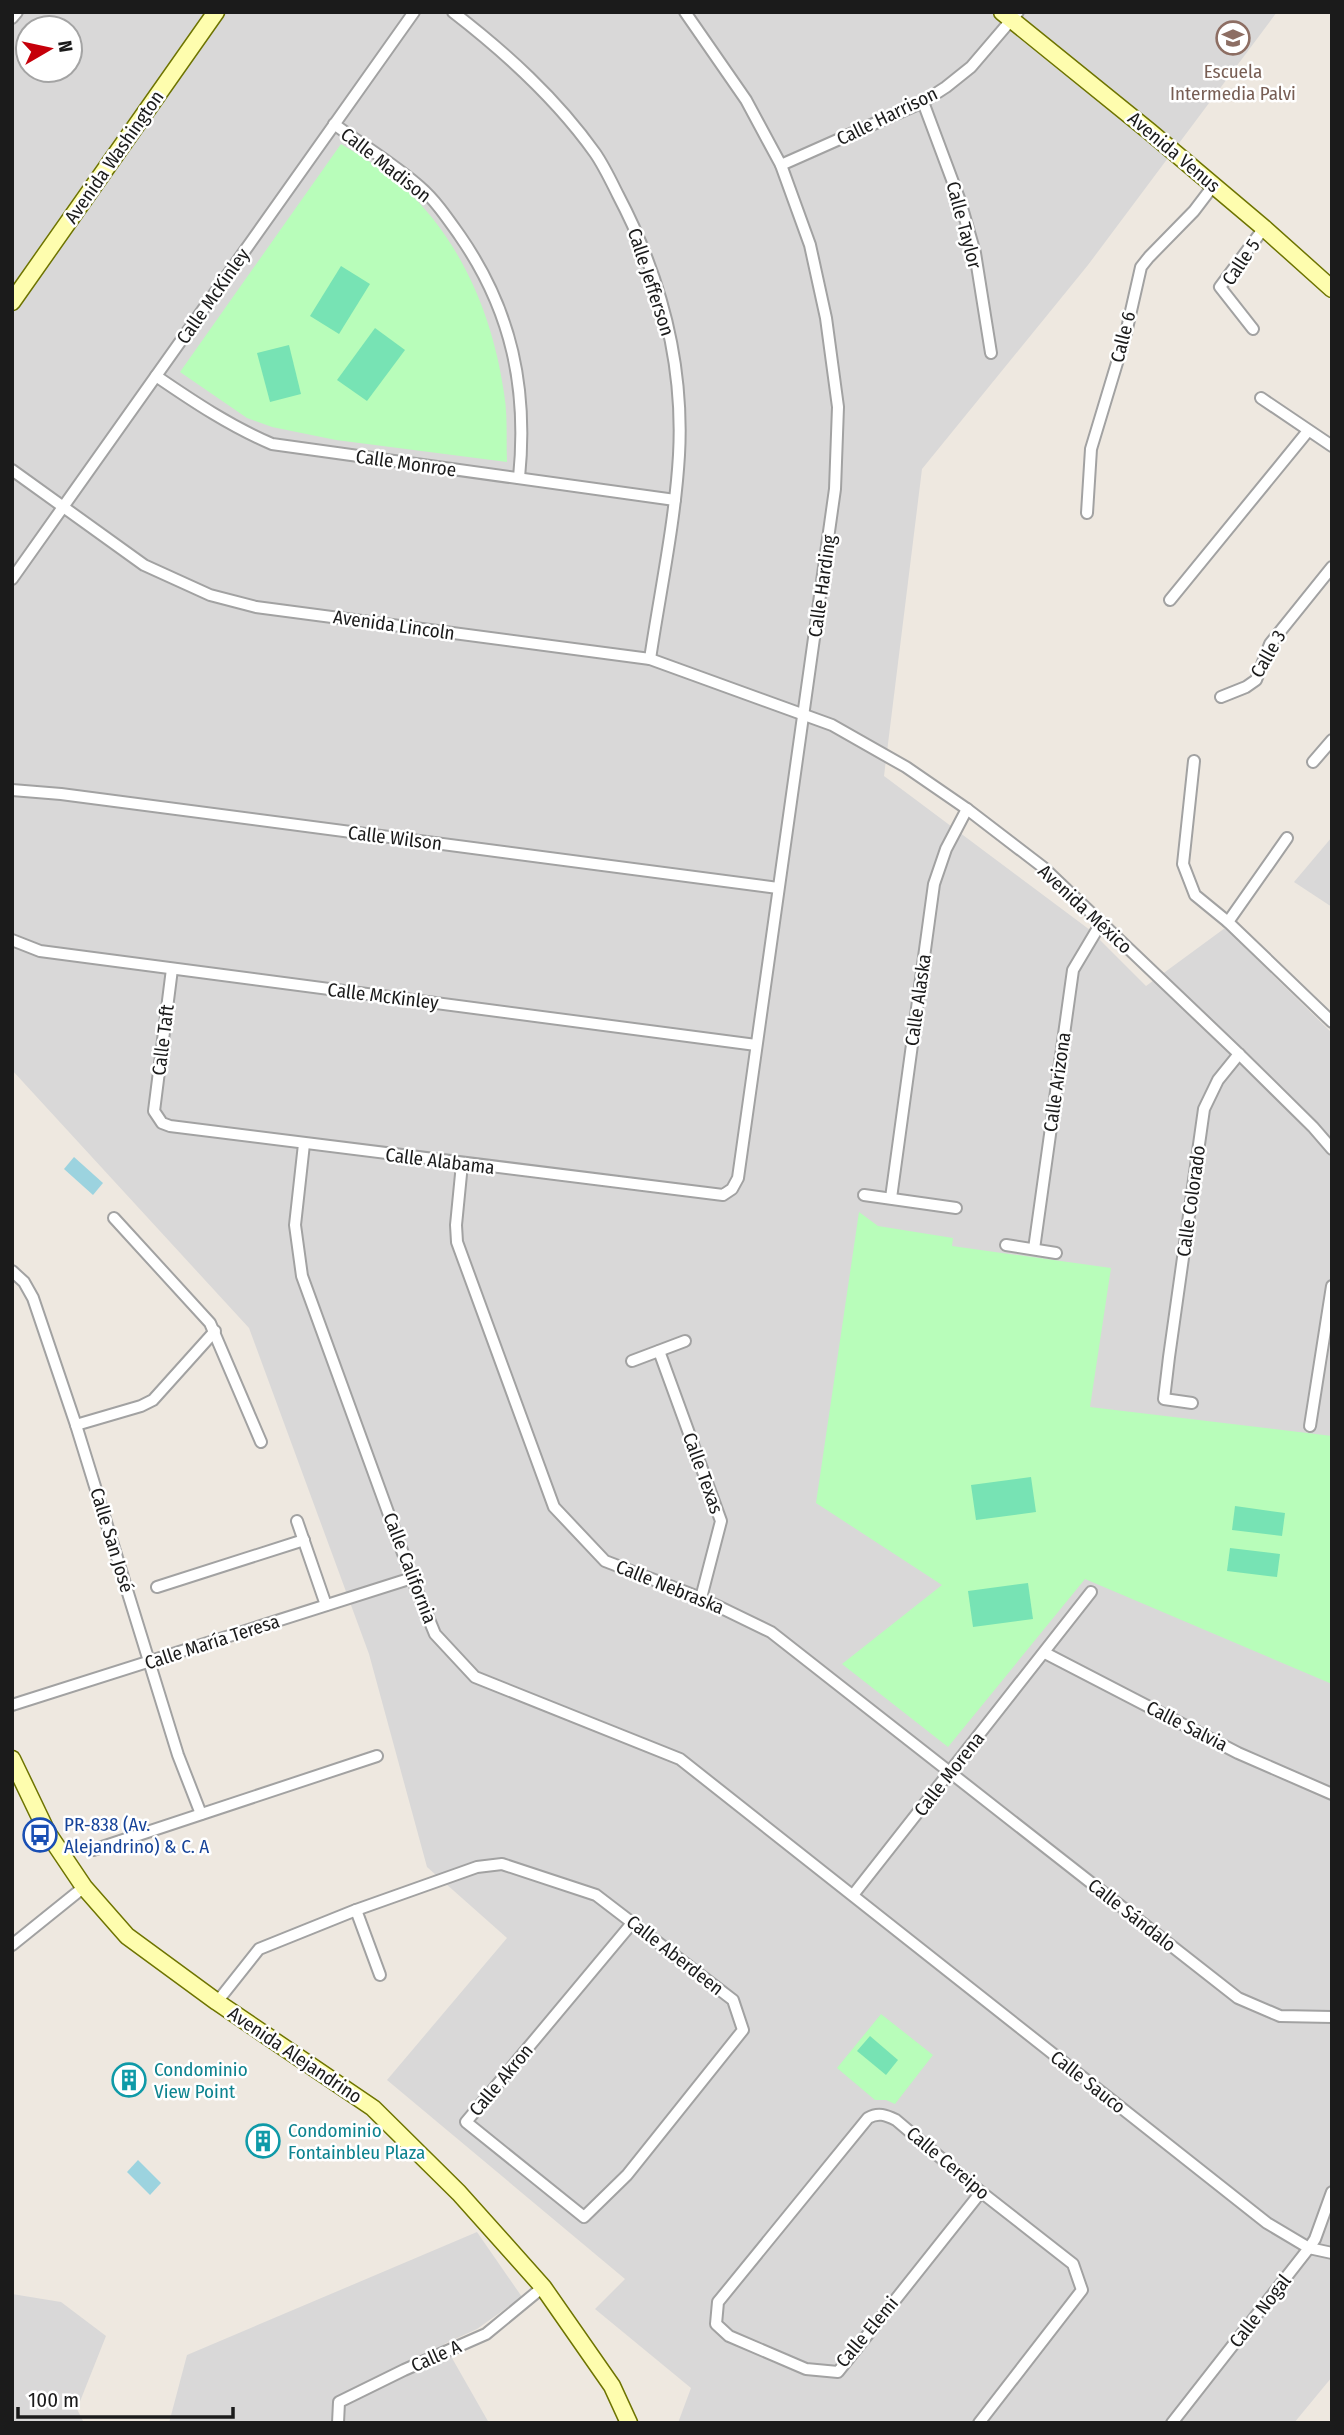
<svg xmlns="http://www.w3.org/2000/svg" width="1344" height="2435" font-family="'Fira Sans Condensed',sans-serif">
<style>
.residential{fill:#d9d8d8;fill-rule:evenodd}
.park{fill:#b8fdba}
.pitch{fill:#77e3b4}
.water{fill:#9cd3df}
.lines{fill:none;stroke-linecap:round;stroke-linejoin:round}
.street-casing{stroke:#a2a2a2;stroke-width:14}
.secondary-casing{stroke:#6e7400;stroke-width:19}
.street{stroke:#fff;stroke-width:10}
.secondary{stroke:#fefdae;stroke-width:16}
.labels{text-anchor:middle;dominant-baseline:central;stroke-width:5;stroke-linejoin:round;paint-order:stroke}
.education-label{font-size:19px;fill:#785e54;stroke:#fff}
.street-label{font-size:19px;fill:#1b1b1b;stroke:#fff}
.transit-label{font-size:19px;fill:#164399;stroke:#fff;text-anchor:start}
.culture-label{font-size:19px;fill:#0d838f;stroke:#fff;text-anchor:start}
</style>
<rect width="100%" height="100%" fill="#eee8e0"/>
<g class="residential">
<path d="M12,12H1277L1088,265L922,469L884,776L1090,930L1146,986L1225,928L1332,1033V2377L1294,2423H678L691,2388L595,2309L625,2279L387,2080L507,1938L427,1867L369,1654L249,1328L12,1070ZM28,28H70V70H28Z"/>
<path d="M1332,837V907L1294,882Z"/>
<path d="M477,2232L522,2297L477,2329L444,2344L489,2423H169L187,2355Z"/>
<path d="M12,2294L61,2302L106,2336L77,2409L84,2423H12Z"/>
</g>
<g class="park">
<path d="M341,144C363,157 384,170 402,186C461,239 493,316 504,393C508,415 506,439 507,462L336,440L272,427L247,418L180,372Z"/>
<path d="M859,1212L878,1226L953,1238L952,1246L1111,1268L1090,1407L1332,1436V1684L1085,1579L948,1747L842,1664L942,1585L816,1503Z"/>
<path d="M881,2014L933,2055L895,2104L886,2100H875L837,2068Z"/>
</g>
<g class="pitch">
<path d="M341,266L370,284L339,334L310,316Z"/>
<path d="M375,328L405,350L367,401L337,380Z"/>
<path d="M289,345L301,394L270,402L257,353Z"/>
<path d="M1031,1477L1036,1512L976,1520L971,1485Z"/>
<path d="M1235,1506L1285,1513L1282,1536L1232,1530Z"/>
<path d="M1230,1548L1280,1554L1277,1577L1227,1571Z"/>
<path d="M1028,1583L1033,1619L973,1627L968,1591Z"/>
<path d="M870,2036L898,2060L886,2075L857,2051Z"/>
</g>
<g class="water">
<path d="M74,1157L103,1183L93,1195L64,1169Z"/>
<path d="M138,2160L161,2183L150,2195L127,2172Z"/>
</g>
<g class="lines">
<defs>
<g id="street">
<path d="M453,12C506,53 556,98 595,153C604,166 611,181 618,195C660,275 684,364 679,455C675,523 660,592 650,659"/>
<path d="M12,18L17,12"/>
<path d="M923,102L960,201L975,253L991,353"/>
<path d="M334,124C362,145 394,164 420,187C436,201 448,219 460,236C512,311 528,389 519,478"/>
<path d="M781,165L923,102L946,87L971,67L1018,12"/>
<path d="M1253,329L1220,287L1264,228"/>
<path d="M156,376C194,402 230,426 272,444L675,500"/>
<path d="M1261,398L1332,446"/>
<path d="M12,470L144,565L210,595L256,607L650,659L832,725L906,767L967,809L1044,868L1239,1054L1313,1127L1332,1149"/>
<path d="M1087,513L1091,449L1126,333L1141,267L1149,257L1194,211L1213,186"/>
<path d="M12,579L414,12"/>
<path d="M1170,600L1308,431"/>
<path d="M1221,697L1246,687L1256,680L1270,644L1332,567"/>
<path d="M1194,761L1183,864L1195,895L1228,922L1332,1022"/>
<path d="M1313,762L1332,740"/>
<path d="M12,790L61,794L778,888"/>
<path d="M1228,922L1287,838"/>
<path d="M12,940L40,951L756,1045"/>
<path d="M172,969L154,1111L162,1123L170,1126L723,1195L732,1189L738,1178L835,489L838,407L826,318L810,245L781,165L746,100L685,12"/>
<path d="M304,1144L295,1225L302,1276L412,1578L435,1634L475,1677L680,1759L1267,2223L1309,2248L1332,2253"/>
<path d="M462,1164L456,1225L457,1242L554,1507L605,1561L701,1598L771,1632L1238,1998L1280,2016L1332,2017"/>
<path d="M864,1195L956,1208"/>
<path d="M891,1198L934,884L946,849L967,809"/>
<path d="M114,1218L210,1323L261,1442"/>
<path d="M1006,1245L1056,1253"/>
<path d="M1034,1249L1073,970L1101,923"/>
<path d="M12,1271L24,1282L33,1298L76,1425L178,1755L201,1814"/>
<path d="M659,1351L721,1521L701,1598"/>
<path d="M632,1361L685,1341"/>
<path d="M1192,1403L1164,1399L1169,1357L1204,1109L1218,1080L1239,1054"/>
<path d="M76,1425L141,1406L153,1400L215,1331"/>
<path d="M1310,1426L1332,1286"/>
<path d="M297,1521L326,1605"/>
<path d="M157,1587L304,1540"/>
<path d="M1045,1653L1238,1753L1332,1794"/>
<path d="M12,1705L412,1578"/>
<path d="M93,1850L377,1756"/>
<path d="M853,1895L1091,1592"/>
<path d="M356,1910L380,1975"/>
<path d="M12,1945L84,1887"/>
<path d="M217,2002L259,1949L356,1910L477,1867L502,1864L596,1895L733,2000L743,2030L627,2175L584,2217L466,2122L633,1922"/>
<path d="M338,2423L339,2402L404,2370L486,2334L543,2287"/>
<path d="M979,2423L1082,2290L1073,2264L981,2192L896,2120C886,2115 878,2112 868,2118L718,2302L716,2324L729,2336L806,2369L838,2372L981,2192"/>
<path d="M1172,2423L1309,2248L1315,2239L1332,2192"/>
</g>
<g id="secondary">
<path d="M1002,12L1149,131L1264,228L1332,289"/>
<path d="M12,302L216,12"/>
<path d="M12,1759L47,1832L84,1887L127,1936L217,2002L373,2108L459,2193L543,2287L612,2386L629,2423"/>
</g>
</defs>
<use href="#street" class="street-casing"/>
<use href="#secondary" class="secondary-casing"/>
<use href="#street" class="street"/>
<use href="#secondary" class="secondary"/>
</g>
<defs>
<symbol id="school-ring" viewBox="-11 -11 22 22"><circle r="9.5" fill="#fff" stroke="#8d6e63" stroke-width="1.5"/><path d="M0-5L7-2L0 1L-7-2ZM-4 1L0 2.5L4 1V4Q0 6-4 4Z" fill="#8d6e63"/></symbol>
<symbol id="bus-ring" viewBox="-11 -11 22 22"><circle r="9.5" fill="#fff" stroke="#1a4fb4" stroke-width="1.5"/><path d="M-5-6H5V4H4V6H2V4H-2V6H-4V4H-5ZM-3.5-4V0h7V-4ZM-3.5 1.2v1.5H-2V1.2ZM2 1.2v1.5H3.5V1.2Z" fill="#1a4fb4"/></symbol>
<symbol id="building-ring" viewBox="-11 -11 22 22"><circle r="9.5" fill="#fff" stroke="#0f9aa8" stroke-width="1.5"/><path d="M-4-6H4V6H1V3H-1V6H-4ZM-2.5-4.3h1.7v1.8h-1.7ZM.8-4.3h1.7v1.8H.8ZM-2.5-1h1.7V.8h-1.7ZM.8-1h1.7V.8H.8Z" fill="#0f9aa8"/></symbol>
</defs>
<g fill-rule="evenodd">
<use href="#school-ring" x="1214" y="19" width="38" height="38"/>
<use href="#bus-ring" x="21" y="1816" width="38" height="38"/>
<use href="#building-ring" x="110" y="2061" width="38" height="38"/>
<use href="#building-ring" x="244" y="2122" width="38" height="38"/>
</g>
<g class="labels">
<g class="education-label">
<text x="1233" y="71">Escuela<tspan x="1233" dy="22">Intermedia Palvi</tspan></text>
</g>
<g class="street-label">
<text transform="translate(887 116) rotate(-26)">Calle Harrison</text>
<text transform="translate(1174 152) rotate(40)">Avenida Venus</text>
<text transform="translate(114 157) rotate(-55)">Avenida Washington</text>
<text transform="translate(386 165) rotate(38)">Calle Madison</text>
<text transform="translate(964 225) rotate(75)">Calle Taylor</text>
<text transform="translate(1241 262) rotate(-56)">Calle 5</text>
<text transform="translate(651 282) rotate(72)">Calle Jefferson</text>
<text transform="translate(213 296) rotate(-55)">Calle McKinley</text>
<text transform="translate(1123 337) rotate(-76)">Calle 6</text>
<text transform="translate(406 463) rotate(8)">Calle Monroe</text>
<text transform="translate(822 586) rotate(-82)">Calle Harding</text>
<text transform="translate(394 625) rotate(8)">Avenida Lincoln</text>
<text transform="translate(1268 654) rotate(-60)">Calle 3</text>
<text transform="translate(395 838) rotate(7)">Calle Wilson</text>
<text transform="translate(1085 909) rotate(43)">Avenida México</text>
<text transform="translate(383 996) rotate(7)">Calle McKinley</text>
<text transform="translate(918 1000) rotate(-82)">Calle Alaska</text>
<text transform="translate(163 1040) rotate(-83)">Calle Taft</text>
<text transform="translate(1057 1082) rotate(-82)">Calle Arizona</text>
<text transform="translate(440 1161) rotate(7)">Calle Alabama</text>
<text transform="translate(1191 1201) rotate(-82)">Calle Colorado</text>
<text transform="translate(703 1473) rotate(70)">Calle Texas</text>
<text transform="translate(112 1540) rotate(73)">Calle San José</text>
<text transform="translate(410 1568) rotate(69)">Calle California</text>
<text transform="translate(670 1587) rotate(22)">Calle Nebraska</text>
<text transform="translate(212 1642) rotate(-18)">Calle María Teresa</text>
<text transform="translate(1187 1726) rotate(27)">Calle Salvia</text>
<text transform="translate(949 1774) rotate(-52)">Calle Morena</text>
<text transform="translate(1132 1915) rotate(38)">Calle Sándalo</text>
<text transform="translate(675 1955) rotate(38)">Calle Aberdeen</text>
<text transform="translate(295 2055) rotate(34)">Avenida Alejandrino</text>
<text transform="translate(501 2080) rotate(-50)">Calle Akron</text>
<text transform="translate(1088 2082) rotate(38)">Calle Sauco</text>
<text transform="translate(948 2163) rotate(40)">Calle Cereipo</text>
<text transform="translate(1260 2311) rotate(-52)">Calle Nogal</text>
<text transform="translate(867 2332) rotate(-50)">Calle Elemi</text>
<text transform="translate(436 2356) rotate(-24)">Calle A</text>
</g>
<g class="transit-label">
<text x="64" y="1824">PR-838 (Av.<tspan x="64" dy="22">Alejandrino) &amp; C. A</tspan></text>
</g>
<g class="culture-label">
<text x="154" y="2069">Condominio<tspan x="154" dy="22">View Point</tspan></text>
<text x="288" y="2130">Condominio<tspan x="288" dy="22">Fontainbleu Plaza</tspan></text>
</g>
</g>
<rect width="1344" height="2435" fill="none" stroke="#1b1b1b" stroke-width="28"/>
<g transform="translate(49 49) rotate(81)"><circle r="33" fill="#ffffff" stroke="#a4a4a4" stroke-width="2"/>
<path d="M0-5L12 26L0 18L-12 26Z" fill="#c6000a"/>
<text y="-10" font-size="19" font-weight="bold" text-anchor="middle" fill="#1b1b1b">N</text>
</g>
<path d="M18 2407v10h215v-10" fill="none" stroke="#1b1b1b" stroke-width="3.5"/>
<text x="28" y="2407" font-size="21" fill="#1b1b1b" stroke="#ffffff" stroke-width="5" paint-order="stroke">100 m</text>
</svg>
